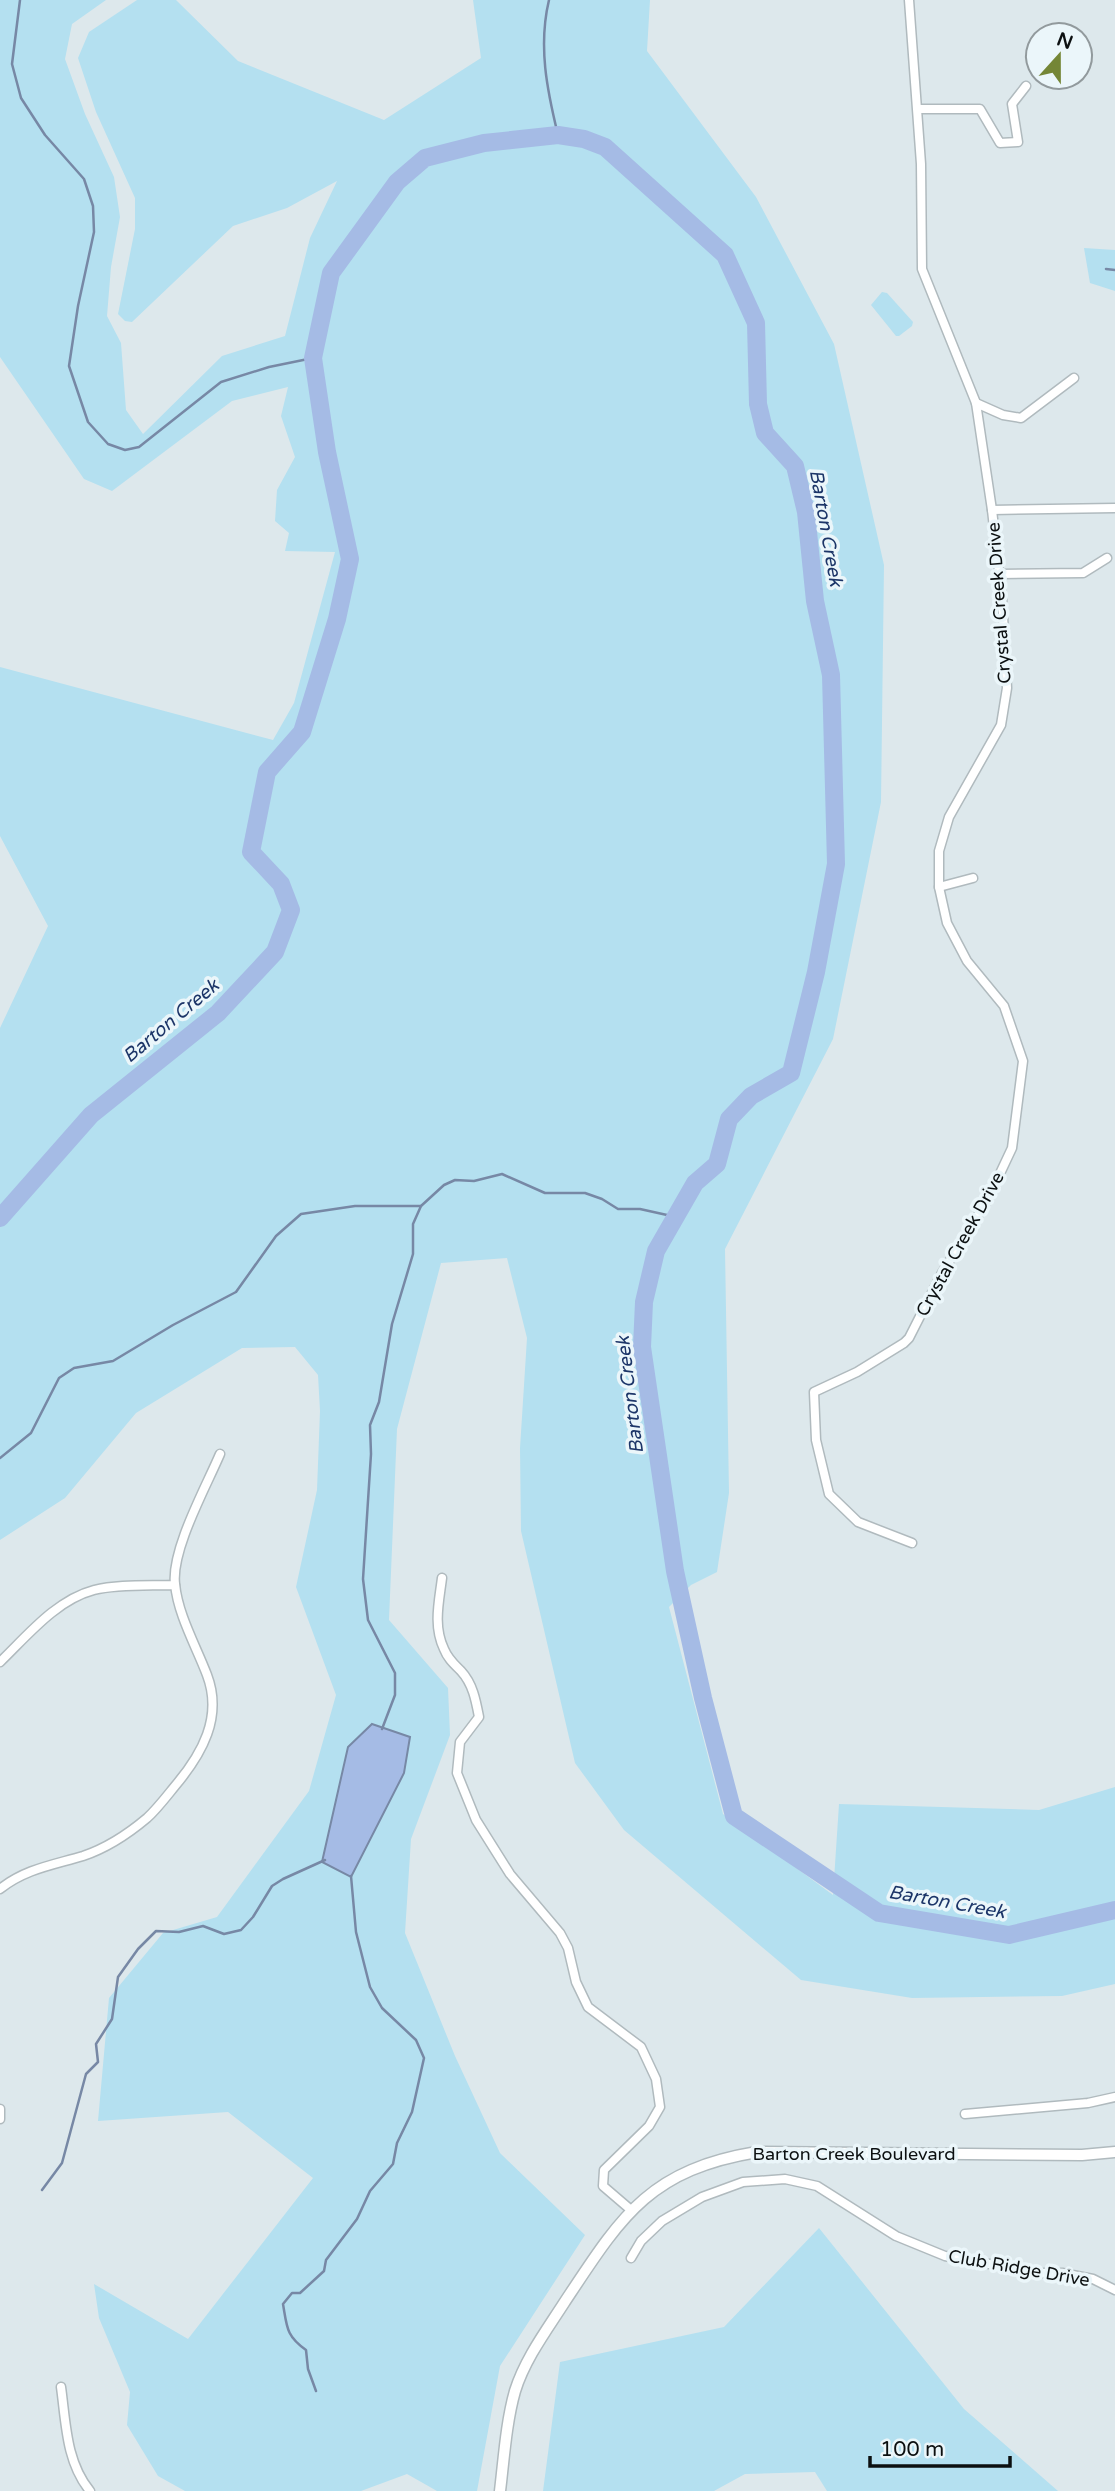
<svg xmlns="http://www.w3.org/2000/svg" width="1115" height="2491" font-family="'Varela Round',sans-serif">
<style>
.green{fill:#b4e0f0}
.water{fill:#a5bbe5;stroke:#7788a5;stroke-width:2}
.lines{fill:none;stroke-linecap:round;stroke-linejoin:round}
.stream{stroke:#7788a5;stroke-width:2.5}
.river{stroke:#a5bbe5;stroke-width:18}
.minor-casing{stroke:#b0babe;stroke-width:11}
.tertiary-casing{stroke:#b0babe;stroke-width:13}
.minor{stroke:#fff;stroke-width:8}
.tertiary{stroke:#fff;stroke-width:10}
.labels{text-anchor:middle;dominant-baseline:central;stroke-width:7;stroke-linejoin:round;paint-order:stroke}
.street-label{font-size:18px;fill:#0c1011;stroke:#ebf6fa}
.water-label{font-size:19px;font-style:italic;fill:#1c3568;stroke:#ebf6fa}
</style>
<rect width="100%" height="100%" fill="#dde8ec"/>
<g class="green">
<path d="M0,0H106L72,24L65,59L85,114L114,177L120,217L111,267L107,316L121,343L126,410L143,434L222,356L285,336L310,238L337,181L287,208L233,226L132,322L125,321L118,314L135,229V198L96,112L78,58L89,32L137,0H176L238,61L384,120L481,58L473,0H650L647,51L756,197L834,344L884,565L881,802L833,1039L725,1249L729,1493L717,1572L691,1585L669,1607L723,1814L833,1895L839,1804L1039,1810L1115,1787V1984L1062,1996L912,1998L801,1980L624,1830L575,1763L521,1531L520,1448L527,1338L507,1258L441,1263L397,1429L389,1620L448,1688L450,1735L411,1839L405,1933L455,2056L500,2153L585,2235L500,2366L477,2491H437L407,2474L361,2491H185L158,2476L127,2425L130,2392L99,2318L94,2284L188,2339L313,2178L228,2112L98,2121L109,1998L163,1933L217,1917L309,1791L336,1695L296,1587L317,1490L320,1411L318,1375L295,1347L242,1348L136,1413L65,1498L0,1540V1028L48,926L0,836V667L273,740L294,703L335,552L285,551L289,533L275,521L277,490L295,457L281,416L288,387L232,401L112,491L84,479L0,357Z"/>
<path d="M1084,248L1115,250V291L1090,283Z"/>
<path d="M882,292L887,293L913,322L912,326L899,336H896L871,305Z"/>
<path d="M819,2228L964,2409L1058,2491H827L815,2472L745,2474L714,2491H543L560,2362L724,2327Z"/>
</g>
<path class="water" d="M372,1724L410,1737L404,1773L351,1877L322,1862L348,1747Z"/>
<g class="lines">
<g class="stream">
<path d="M20,0L12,64L21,98L45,135L84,179L93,206L94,232L78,306L69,366L88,422L108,444L125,450L139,447L221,382L269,367L313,358"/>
<path d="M549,0C538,46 547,90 558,135"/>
<path d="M1106,269L1115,270"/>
<path d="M0,1458L31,1433L59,1378L74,1368L113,1361L173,1325L236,1292L276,1236L301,1214L355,1206H421L444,1185L455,1180L474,1181L502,1174L545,1193H585L602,1199L618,1209H640L676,1217"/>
<path d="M382,1729L395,1695V1673L368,1620L363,1579L371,1454L370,1425L379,1402L392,1324L413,1254V1224L421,1206"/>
<path d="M42,2190L62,2163L86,2074L98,2062L96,2044L112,2019L118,1977L138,1949L156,1931L179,1932L203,1926L224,1934L241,1930L253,1917L272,1886L283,1879L325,1860"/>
<path d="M316,2391L308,2369L306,2350C286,2336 287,2327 283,2304L292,2293H300L324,2271L326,2260L357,2219L370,2191L393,2164L397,2143L412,2112L424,2058L416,2040L382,2008L370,1987L356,1932L351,1876"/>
</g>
<path class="river" d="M0,1218L91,1115L218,1013L275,952L291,910L281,884L251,852L267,772L302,732L337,619L350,559L327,452L313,358L331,273L397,182L425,158L484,143L558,135L584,139L605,147L725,255L756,323L758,404L765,433L795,466L806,512L815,601L831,675L836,864L816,972L791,1073L751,1096L729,1119L717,1164L695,1183L656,1251L644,1302L642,1347L675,1571L703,1698L734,1816L879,1913L1009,1935L1115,1910"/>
<defs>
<g id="minor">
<path d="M909,0L921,164L922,269L976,403L992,510L1002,598L1007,688L1001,725L949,817L939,851V887L947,923L967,961L1004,1006L1023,1061L1012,1148L988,1199L942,1273L909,1338L904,1343L857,1372L814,1392L816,1440L829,1494L858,1522L912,1543"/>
<path d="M918,109H980L1000,143L1018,142L1012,104L1026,86"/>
<path d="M976,403L1003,415L1021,418L1074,378"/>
<path d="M992,510L1115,508"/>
<path d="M999,574L1083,573L1107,558"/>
<path d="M939,887L973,878"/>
<path d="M442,1578C439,1602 433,1626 444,1649C448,1659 454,1664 461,1671C473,1684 476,1701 479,1717L460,1742L457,1773L476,1820L510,1874L560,1933L568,1948L576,1982L588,2007L641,2047L656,2079L660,2107L649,2126L604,2170L603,2186L631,2210"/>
<path d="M0,1662C27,1636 56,1600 94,1590C119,1584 149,1586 175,1585"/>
<path d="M0,1889C25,1869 53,1865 83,1856C107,1848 128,1834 147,1818C157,1809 166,1797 175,1786C202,1754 223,1717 207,1675C196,1646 178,1615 175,1584C171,1550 206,1487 220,1454"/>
<path d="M0,2109V2119"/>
<path d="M965,2114L1088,2103L1115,2097"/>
<path d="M631,2258L641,2241L662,2221L702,2197L743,2182L785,2179L817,2186L896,2236L945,2256L1039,2273H1062L1093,2279L1115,2290"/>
<path d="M61,2387C66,2423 66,2462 90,2491"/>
</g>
<path id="tertiary" d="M500,2491C504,2458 506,2423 515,2391C525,2359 546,2331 564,2303C621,2217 648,2170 757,2152L1082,2155L1115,2152"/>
</defs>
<use href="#minor" class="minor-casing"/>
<use href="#tertiary" class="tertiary-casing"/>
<use href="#minor" class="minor"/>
<use href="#tertiary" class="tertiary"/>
</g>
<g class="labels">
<g class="street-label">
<text transform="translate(999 603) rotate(-94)">Crystal Creek Drive</text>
<text transform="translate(960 1244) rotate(-61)">Crystal Creek Drive</text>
<text x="854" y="2154">Barton Creek Boulevard</text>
<text transform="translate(1019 2268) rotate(10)">Club Ridge Drive</text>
</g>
<g class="water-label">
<text transform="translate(826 528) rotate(80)">Barton Creek</text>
<text transform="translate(171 1021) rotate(-40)">Barton Creek</text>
<text transform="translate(630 1395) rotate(-97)">Barton Creek</text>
<text transform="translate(947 1902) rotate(10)">Barton Creek</text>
</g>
</g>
<g transform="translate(1059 56) rotate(21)"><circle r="33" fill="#ebf6fa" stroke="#929a9d" stroke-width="2"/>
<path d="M0-5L12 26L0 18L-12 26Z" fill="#748636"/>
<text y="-10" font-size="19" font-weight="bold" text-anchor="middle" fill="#0c1011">N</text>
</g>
<path d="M870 2456v10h140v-10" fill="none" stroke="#0c1011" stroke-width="3.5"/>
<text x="880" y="2456" font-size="21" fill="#0c1011" stroke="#ebf6fa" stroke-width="5" paint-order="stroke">100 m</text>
</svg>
